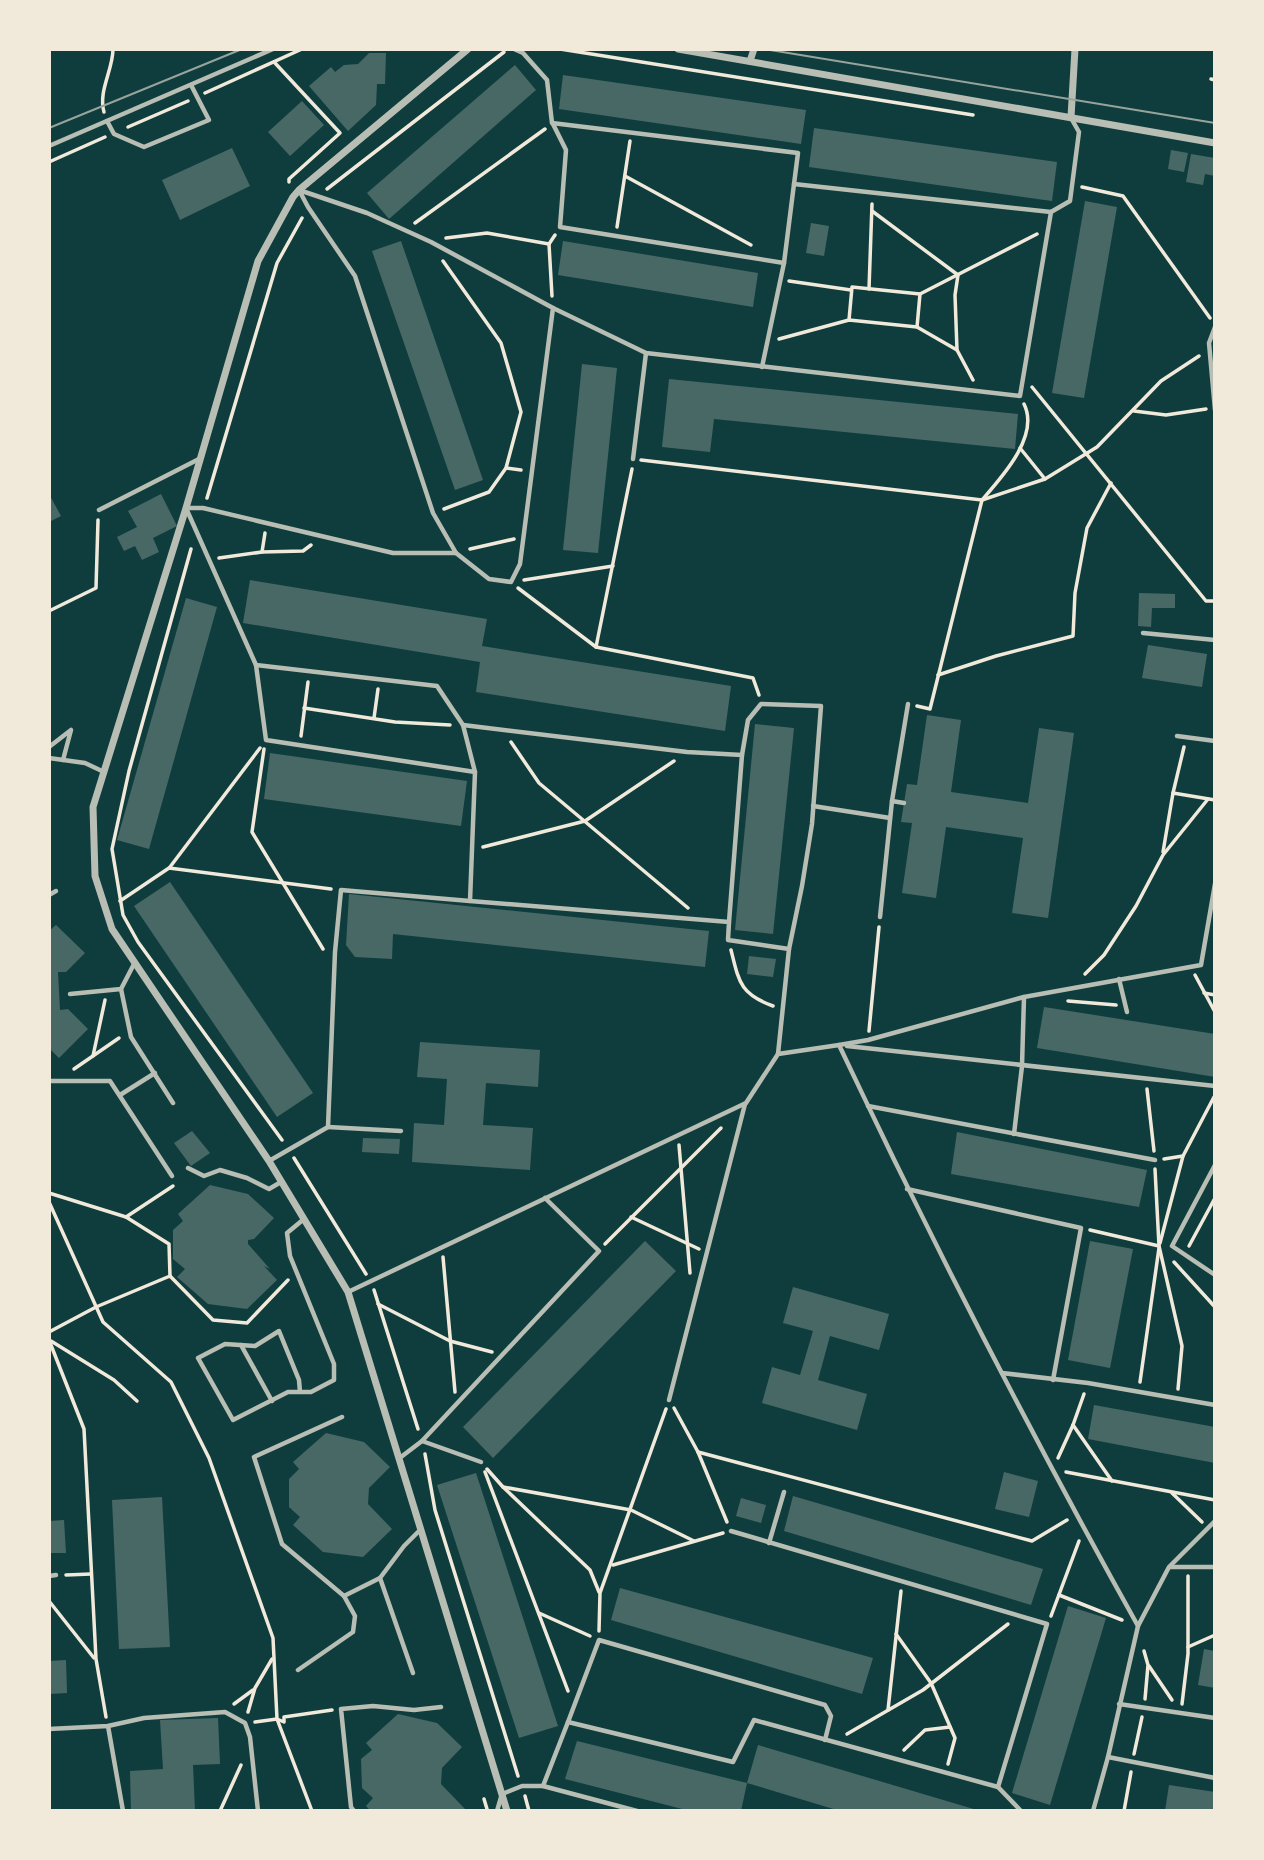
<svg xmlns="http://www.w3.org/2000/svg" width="1264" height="1860" font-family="Barlow,sans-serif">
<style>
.building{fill:#486865}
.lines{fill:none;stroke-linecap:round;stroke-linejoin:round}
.path{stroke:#f1e9da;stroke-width:3.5}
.service{stroke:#b8beb3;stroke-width:4.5}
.minor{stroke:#b8beb3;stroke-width:7}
.tram{stroke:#97a49c;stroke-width:2}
</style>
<rect width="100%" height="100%" fill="#0f3d3e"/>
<g class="building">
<path d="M369,53H386L385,84H377L376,105L348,131L309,86L331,67L335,72L344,65L358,64Z"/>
<path d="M515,65L536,90L389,219L367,193Z"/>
<path d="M563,75L806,110L801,144L559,109Z"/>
<path d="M302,101L324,125L290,156L268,132Z"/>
<path d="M814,128L1057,162L1052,201L809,167Z"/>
<path d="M232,148L250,186L180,220L162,180Z"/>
<path d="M1171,150L1188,153L1184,172L1168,169Z"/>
<path d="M1191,154L1215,158V176L1205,174L1203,185L1186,182Z"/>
<path d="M1085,201L1117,207L1084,398L1052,393Z"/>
<path d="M811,223L829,226L824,256L806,253Z"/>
<path d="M401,241L483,480L455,490L372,251Z"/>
<path d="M563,241L758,273L753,307L558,275Z"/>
<path d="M582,364L617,368L598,553L563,550Z"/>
<path d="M669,379L1018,414L1015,449L714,419L710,452L662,447Z"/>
<path d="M49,494L61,516L49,522Z"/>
<path d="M161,494L177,526L153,538L159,552L142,560L135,546L124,551L117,537L137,527L128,511Z"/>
<path d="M250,580L487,619L482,646L731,686L725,731L476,692L480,662L243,623Z"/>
<path d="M1139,593L1175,594V608H1152L1151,627L1138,626Z"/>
<path d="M186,598L217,607L149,849L117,840Z"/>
<path d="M1148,645L1207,654L1202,687L1142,678Z"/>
<path d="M927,715L961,720L951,792L1028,803L1039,728L1074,733L1048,918L1012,913L1023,838L946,827L936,898L902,893L912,823L901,822L907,784L917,785Z"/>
<path d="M755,724L794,728L773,934L735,930Z"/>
<path d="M270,753L467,781L461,826L264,799Z"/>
<path d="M170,882L313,1093L277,1117L134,906Z"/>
<path d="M349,894L709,931L705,967L393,934L392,959L355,957L346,945Z"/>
<path d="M56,925L85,953L66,972H58L60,1010L68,1009L88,1029L59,1058L49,1048V931Z"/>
<path d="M749,956L776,959L773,977L747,974Z"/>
<path d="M1044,1007L1215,1034V1077L1037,1048Z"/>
<path d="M420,1042L540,1050L538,1087L486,1083L483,1125L533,1128L530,1170L412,1162L414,1123L444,1125L447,1079L417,1077Z"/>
<path d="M192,1131L210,1153L191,1166L174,1143Z"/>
<path d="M957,1132L1147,1170L1139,1207L951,1174Z"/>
<path d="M363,1138L400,1139L399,1154L362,1152Z"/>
<path d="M210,1185L248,1194L274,1218L254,1239L248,1240V1244L270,1269L264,1266L277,1280L247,1309L208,1304L177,1277L185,1269L173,1259V1230L183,1221L178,1214Z"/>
<path d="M645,1241L676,1271L493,1458L463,1427Z"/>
<path d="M1090,1241L1133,1249L1110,1368L1068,1360Z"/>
<path d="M793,1287L889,1314L879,1350L830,1336L818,1380L867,1394L857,1430L762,1403L772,1367L800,1375L813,1331L783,1323Z"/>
<path d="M1094,1405L1215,1427V1463L1088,1439Z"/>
<path d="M326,1433L364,1442L390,1467L369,1488L368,1504L392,1529L363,1557L323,1552L293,1525L300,1517L289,1507V1479L299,1469L293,1462Z"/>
<path d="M1004,1472L1038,1481L1029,1517L995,1509Z"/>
<path d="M476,1473L558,1726L519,1738L437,1485Z"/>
<path d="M793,1496L1043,1569L1031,1605L784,1531Z"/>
<path d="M162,1497L170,1647L119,1649L112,1500Z"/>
<path d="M741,1498L766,1505L761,1523L736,1516Z"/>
<path d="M64,1520L66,1553H49V1521Z"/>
<path d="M620,1588L873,1658L862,1694L611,1620Z"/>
<path d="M1068,1606L1106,1618L1050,1805L1012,1793Z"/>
<path d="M1204,1649L1215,1651V1688L1198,1685Z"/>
<path d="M66,1660L67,1693L49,1694V1661Z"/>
<path d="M398,1714L437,1723L462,1747L442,1768L441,1784L465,1809L463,1811H371L366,1806L373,1798L362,1788L361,1759L372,1750L366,1743Z"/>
<path d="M218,1718L220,1764L193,1765L195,1811H131L130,1771L163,1769L160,1720Z"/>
<path d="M577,1741L747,1783L741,1811H690L565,1779Z"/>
<path d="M758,1745L977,1810V1811H840L747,1783Z"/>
<path d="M1169,1785L1215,1792V1811H1165Z"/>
</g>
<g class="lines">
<g class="path">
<path d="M560,49L973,115"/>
<path d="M275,63L340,133L289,179V182"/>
<path d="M1211,79L1215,80"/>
<path d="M205,93L302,49"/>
<path d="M104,112C98,91 113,70 113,49"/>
<path d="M128,127L188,101"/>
<path d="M49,162L105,137"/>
<path d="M625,176L751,245"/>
<path d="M1082,187L1123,196L1210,318"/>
<path d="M327,189L504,52"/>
<path d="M872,211L958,275L955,295L957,350L973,380"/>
<path d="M415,223L545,129"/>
<path d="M617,227L630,141"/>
<path d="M446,238L487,233L549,244L555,235"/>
<path d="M549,244L552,296"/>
<path d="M443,261L501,343L521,412L506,468L489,492L444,509"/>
<path d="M789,281L851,290"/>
<path d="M869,289L872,204"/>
<path d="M849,320L852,287L920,294L1037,234"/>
<path d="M917,327L920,294"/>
<path d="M779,339L849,320L917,327L957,350"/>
<path d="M1032,387L1206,601H1215"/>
<path d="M1134,411L1166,415L1206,409"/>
<path d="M1020,448L1045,479"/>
<path d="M641,460L982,500C1002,477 1040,436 1024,404"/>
<path d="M506,468L521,470"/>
<path d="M207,498L277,263L302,218"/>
<path d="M191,549L129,771L112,849L123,915L138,942L282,1140"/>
<path d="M470,549L514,539"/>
<path d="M262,552L265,533"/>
<path d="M219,558L262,552L303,551L311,545"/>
<path d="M524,580L613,566"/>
<path d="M518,588L596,647L753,678L759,695"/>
<path d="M49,611L96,588L98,520"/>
<path d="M596,647L632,469"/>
<path d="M938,675L996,656L1073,636L1075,593L1087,528L1111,483"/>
<path d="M917,706L930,709L982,500L1045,479L1097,447L1161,381L1199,356"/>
<path d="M304,708L395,722L450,725"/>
<path d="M374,718L378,689"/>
<path d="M301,736L308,682"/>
<path d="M511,742L539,783L688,908"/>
<path d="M264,749L252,832L323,949"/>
<path d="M1173,793L1184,747"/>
<path d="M483,847L585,821L674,761"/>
<path d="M1163,852L1173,793L1215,800"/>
<path d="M170,867L260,748"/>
<path d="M120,901L169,868L331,889"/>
<path d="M731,950C739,982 740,994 773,1006"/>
<path d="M1085,974L1104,955L1136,906L1163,855L1208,799"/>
<path d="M1195,975L1215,1012"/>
<path d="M1204,993L1215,995"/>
<path d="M1068,1001L1116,1005"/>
<path d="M869,1031L879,927"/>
<path d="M93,1056L105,1000"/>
<path d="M74,1069L119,1038"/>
<path d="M1147,1089L1154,1151"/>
<path d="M679,1145L690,1273"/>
<path d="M294,1158L366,1274"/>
<path d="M1164,1159L1183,1156"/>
<path d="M1155,1169L1159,1246L1182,1346L1178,1389"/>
<path d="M49,1193L126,1217L173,1186"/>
<path d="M49,1202L103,1322L171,1382L209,1458L273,1638L277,1719L312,1811"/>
<path d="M126,1217L169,1244L170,1276"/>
<path d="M631,1217L699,1249"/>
<path d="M1090,1230L1159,1246"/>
<path d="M1160,1243L1183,1156L1214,1097"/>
<path d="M605,1244L721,1128"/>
<path d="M1189,1246L1215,1198"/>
<path d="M443,1257L455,1392"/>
<path d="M1174,1262L1215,1307"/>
<path d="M374,1290L418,1429"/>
<path d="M378,1304L450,1341L492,1352"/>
<path d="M49,1332L96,1307L170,1276L213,1320L247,1323L288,1280"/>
<path d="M49,1340L84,1429L96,1659L106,1717"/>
<path d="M51,1341L114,1380L137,1401"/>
<path d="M1140,1382L1159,1248"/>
<path d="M674,1408L698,1452L727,1522"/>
<path d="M1073,1425L1112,1481"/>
<path d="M698,1452L1032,1541L1067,1520"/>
<path d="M425,1454L435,1510L518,1776"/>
<path d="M1058,1458L1073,1425L1084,1394"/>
<path d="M487,1469L503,1487L590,1570L599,1592"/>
<path d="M485,1472L568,1691"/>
<path d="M1066,1472L1215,1500"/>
<path d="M503,1487L631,1510L694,1541"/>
<path d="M1172,1493L1202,1522"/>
<path d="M613,1565L723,1533"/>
<path d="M66,1575L91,1574"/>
<path d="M1059,1595L1122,1620"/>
<path d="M49,1601L94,1658"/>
<path d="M539,1613L590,1636"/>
<path d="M1051,1616L1079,1541"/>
<path d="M599,1631L600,1593L666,1409"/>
<path d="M896,1634L931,1683L955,1738L948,1764"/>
<path d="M1188,1647L1215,1635"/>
<path d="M1144,1651L1148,1665L1145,1699"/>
<path d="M1149,1666L1172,1700"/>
<path d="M234,1704L253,1690"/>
<path d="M1182,1704L1188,1654V1576"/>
<path d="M888,1710L901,1591"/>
<path d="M248,1712L255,1688L272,1659"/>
<path d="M255,1722L277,1719L284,1722V1717L332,1710"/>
<path d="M847,1734L923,1690L1008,1624"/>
<path d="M904,1750L925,1730L950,1727"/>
<path d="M1134,1754L1142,1717"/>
<path d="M525,1796L529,1811"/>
<path d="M484,1799L487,1809"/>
<path d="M220,1811L241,1765"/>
<path d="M1124,1811L1131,1772"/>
</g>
<g class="service">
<path d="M514,49L523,53L547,80L552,123L798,153L794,184L1051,212"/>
<path d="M107,121L114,134L144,147L209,120L191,85"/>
<path d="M553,124L566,150L560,227L784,263L762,367"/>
<path d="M49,146L273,49"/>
<path d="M299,190L367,213L431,242L553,308L520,564L511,582L489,579L456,553L433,513L355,276L308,207Z"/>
<path d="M784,263L794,184"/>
<path d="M553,308L646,353L1020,396L1051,212L1070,201L1079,132L1071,118"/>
<path d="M1215,327L1209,343L1215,410"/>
<path d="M633,459L646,353"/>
<path d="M99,510L201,458"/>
<path d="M456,553H393L203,508H186L256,665L437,686L463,725L475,772L470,901L729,922L728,940L789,949L778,1054"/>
<path d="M1143,633L1215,640"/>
<path d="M256,665L266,740L475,772"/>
<path d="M463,725L687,752L742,755L729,922"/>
<path d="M1177,736L1215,741"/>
<path d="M49,747L71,730L63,760"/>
<path d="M742,755L748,720L761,704L821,706L812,824L802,886L789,949"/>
<path d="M49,758L85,763L104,772"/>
<path d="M892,801L908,704"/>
<path d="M813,806L890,818"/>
<path d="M49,895L56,891"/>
<path d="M880,917L892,801L904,803"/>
<path d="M1119,979L1127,1012"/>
<path d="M121,989L131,1037L173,1103"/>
<path d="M70,994L121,989L134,964"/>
<path d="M839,1045L868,1040L1024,997L1201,965L1215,884"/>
<path d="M847,1046L1215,1086"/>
<path d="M49,1081H110L172,1176"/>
<path d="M120,1095L155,1073"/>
<path d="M868,1106L1155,1160"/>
<path d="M328,1127L401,1131"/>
<path d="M1014,1134L1022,1066L1024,997"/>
<path d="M269,1161L328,1127L335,952L341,890L470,901"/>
<path d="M1215,1165L1172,1246L1215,1275"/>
<path d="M188,1168L204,1176L220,1170L247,1178L269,1189L281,1182"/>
<path d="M907,1189L1081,1228L1053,1380"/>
<path d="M348,1292L746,1103L778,1054L839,1045C932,1242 1032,1436 1138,1626L1108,1757L1093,1811"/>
<path d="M241,1345L272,1401"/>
<path d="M1002,1373L1088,1383L1215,1405"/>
<path d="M300,1392L299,1380L279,1331L255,1346L225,1344L198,1358L233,1420L288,1392H311L334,1380V1364L290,1256L287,1233L304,1219"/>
<path d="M669,1400L745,1104"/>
<path d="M422,1441L481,1462"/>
<path d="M401,1457L422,1441L599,1251L545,1198"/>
<path d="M731,1531L1047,1624L998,1787L1021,1811"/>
<path d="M769,1543L784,1492"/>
<path d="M1170,1567H1215"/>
<path d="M49,1576L56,1575"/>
<path d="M344,1596L380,1578"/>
<path d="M1138,1626L1169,1567L1215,1521"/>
<path d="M298,1670L353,1632L355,1616L344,1596L282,1544L254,1457L342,1417"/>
<path d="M413,1673L380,1578L404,1546L420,1530"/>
<path d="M1119,1704L1215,1718"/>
<path d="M568,1722L599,1640L825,1705L831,1716L825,1740"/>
<path d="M108,1726L123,1811"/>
<path d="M49,1729L108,1726L144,1718L225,1712L245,1723L250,1737L258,1811"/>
<path d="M1108,1757L1215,1778"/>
<path d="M543,1786L568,1722L733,1762L754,1720L998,1787"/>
<path d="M354,1811L351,1807L341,1709L373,1706L414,1710L441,1707"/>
<path d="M497,1811L502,1794L522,1786H543L637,1811"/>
</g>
<g class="minor">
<path d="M468,49L299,190L293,197L258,261L186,508L93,807L95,876L112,929L269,1161L348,1292L507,1811"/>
<path d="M678,49L1215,143"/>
<path d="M750,61L754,49"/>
<path d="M1071,117L1075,49"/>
</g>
<g class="tram">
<path d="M764,49L1215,123"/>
<path d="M49,128L242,49"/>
</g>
</g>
<rect width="1264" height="1860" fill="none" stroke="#f1e9da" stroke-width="102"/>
</svg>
